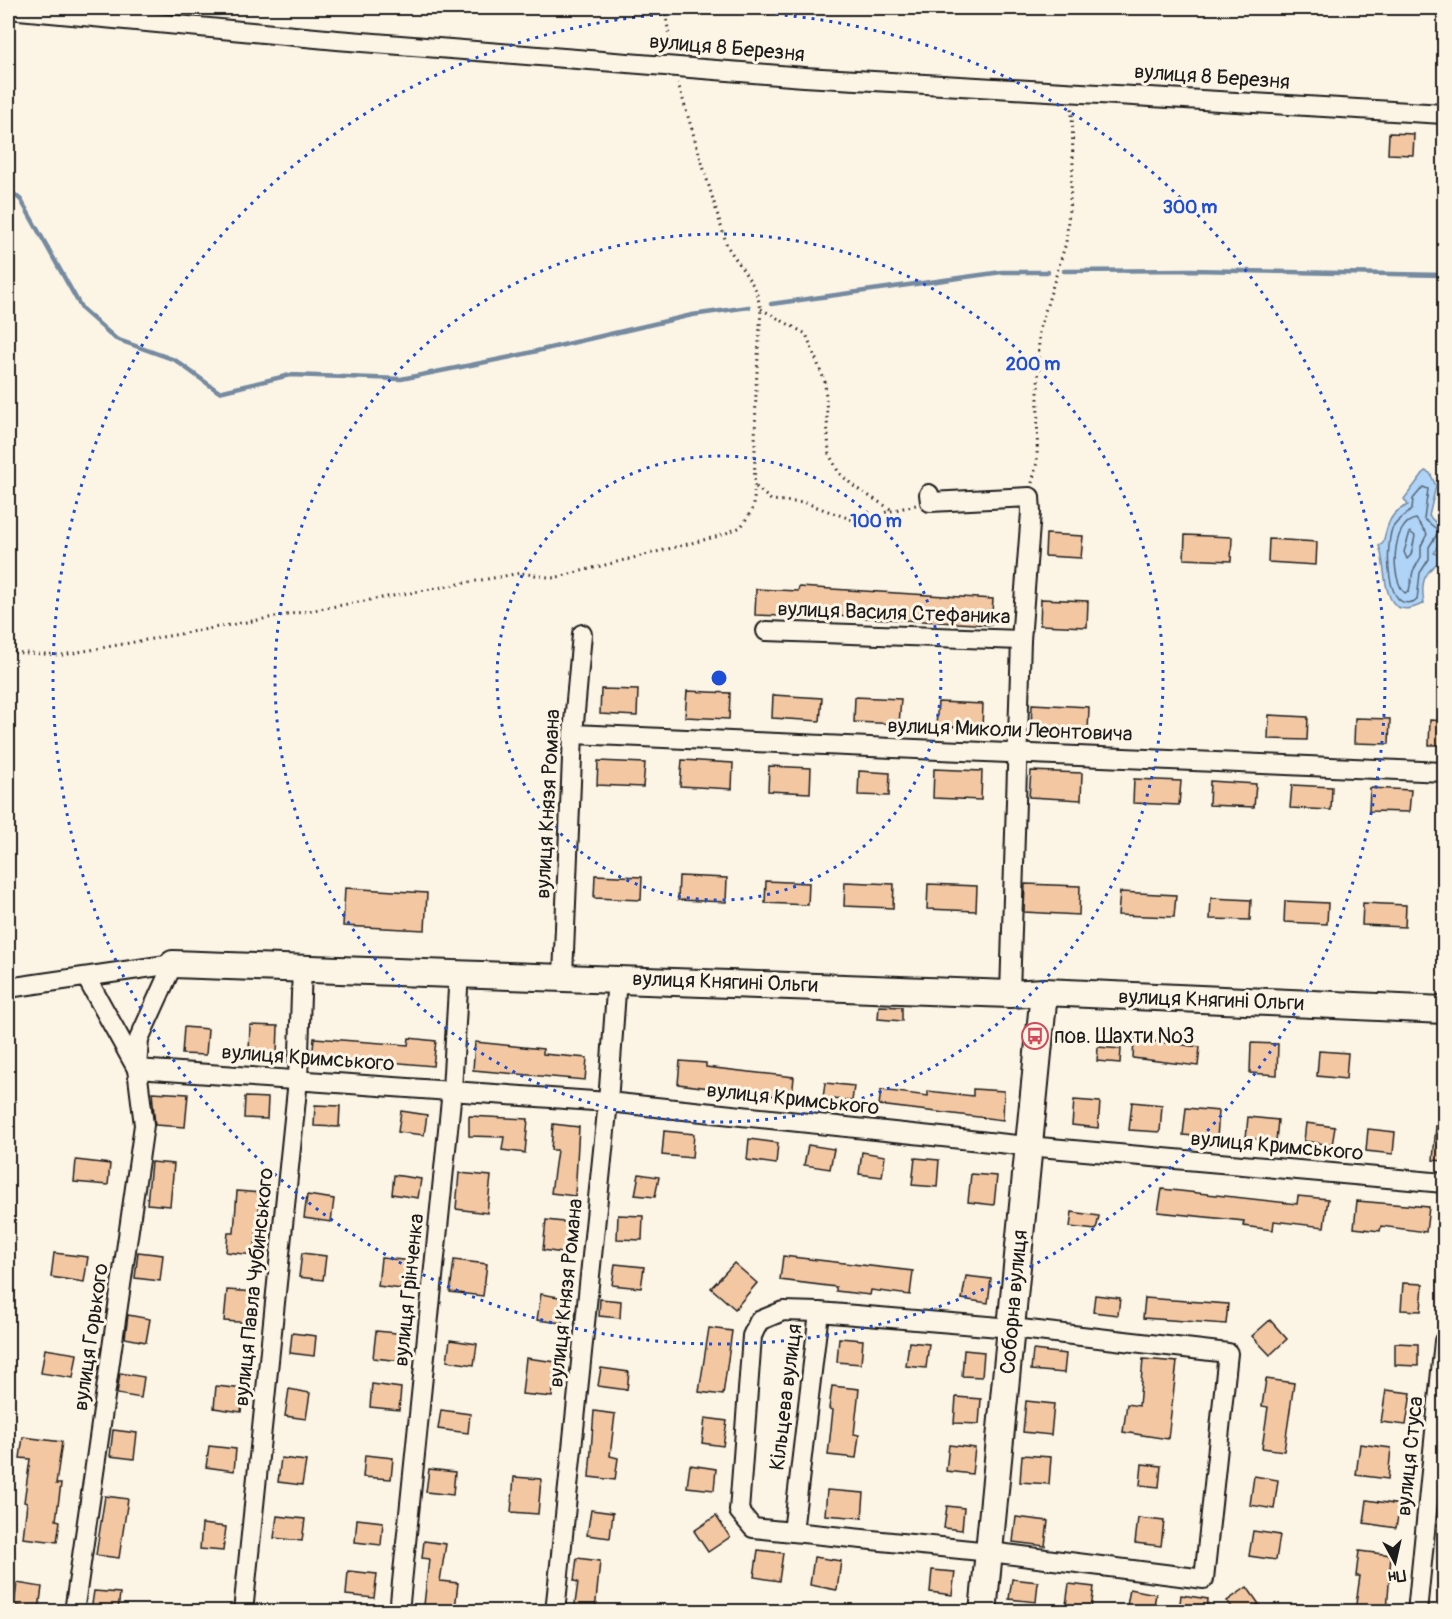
<svg xmlns="http://www.w3.org/2000/svg" width="1452" height="1619" font-family="Pangolin,sans-serif">
<style>
.water{fill:#afd4f8;stroke:#748aa0;stroke-width:1.5}
.lines{fill:none;stroke-linecap:round;stroke-linejoin:round}
.shore{stroke:#576674;stroke-width:1.5}
.stream{stroke:#748aa0;stroke-width:4.5}
.building{fill:#f3c7a2;stroke:#1c1c1c;stroke-width:1.5}
.street-casing{stroke:#1c1c1c;stroke-width:22}
.secondary-casing{stroke:#1c1c1c;stroke-width:30}
.path{stroke:#1c1c1c;stroke-width:3;stroke-dasharray:1.5 4.5;stroke-linecap:butt}
.street{stroke:#fcf5e5;stroke-width:18}
.secondary{stroke:#fcf5e5;stroke-width:26}
.ring{fill:none;stroke:#1d4ed8;stroke-width:3;stroke-dasharray:3 6}
.labels{text-anchor:middle;dominant-baseline:central;stroke-width:6;stroke-linejoin:round;paint-order:stroke}
.street-label{font-size:21px;fill:#1c1c1c;stroke:#fcf5e5}
.poi-label{font-size:21px;fill:#1c1c1c;stroke:#fcf5e5;text-anchor:start}
.centre{fill:#1d4ed8;stroke:#fcf5e5;stroke-width:3}
.ring-label{font-size:18px;text-anchor:middle;font-weight:bold;fill:#1d4ed8;stroke:#fcf5e5;stroke-width:6;stroke-linejoin:round;paint-order:stroke}
</style>
<rect width="100%" height="100%" fill="#fcf5e5"/>
<filter id="ink" filterUnits="userSpaceOnUse"><feTurbulence type="fractalNoise" baseFrequency=".0167" numOctaves="2"/><feDisplacementMap in="SourceGraphic" scale="12" xChannelSelector="R" yChannelSelector="G"/><feConvolveMatrix kernelMatrix="1 2 1 2 8 2 1 2 1" color-interpolation-filters="sRGB"/></filter>
<g filter="url(#ink)">
<path class="water" d="M1425,471L1430,473L1436,486L1429,516L1435,522L1439,518L1444,520V531L1442,530L1441,539L1434,553L1444,558C1425,571 1420,580 1424,603C1378,628 1388,565 1379,546L1383,543C1386,532 1388,517 1399,510C1401,508 1405,507 1408,505L1404,499Z"/>
<g class="lines">
<g class="shore">
<path d="M1423,487L1428,489L1424,519L1439,531L1429,547V559L1420,573L1417,600C1384,618 1386,545 1392,529C1397,519 1405,517 1412,509L1413,499Z"/>
<path d="M1416,519L1427,534L1421,546V557L1413,571L1409,591L1405,593C1390,580 1391,522 1416,519Z"/>
<path d="M1410,532L1415,536L1411,555L1407,559L1404,552Z"/>
</g>
<g class="stream">
<path d="M8,189L21,200L82,309L116,339L175,360L219,392L290,375L401,379L511,357L692,315L749,307"/>
<path d="M1064,271L1191,270L1444,275"/>
<path d="M771,304L1002,272H1048"/>
</g>
</g>
<g class="building">
<path d="M1389,133L1414,134L1413,155L1388,154Z"/>
<path d="M1046,534L1083,536L1081,558L1045,556Z"/>
<path d="M1185,535L1232,537L1231,561L1184,559Z"/>
<path d="M1269,539L1317,542L1316,565L1268,562Z"/>
<path d="M799,587L993,599L991,625L783,613L782,616L755,615L756,589L798,591Z"/>
<path d="M1041,599L1088,601L1087,627L1040,625Z"/>
<path d="M601,689L638,690L637,716L600,714Z"/>
<path d="M687,691L730,693L729,719L685,717Z"/>
<path d="M773,695L822,698L820,721L772,718Z"/>
<path d="M855,697L901,699L899,724L854,722Z"/>
<path d="M938,702L983,704L982,728L936,726Z"/>
<path d="M1032,704L1089,707L1088,732L1031,730Z"/>
<path d="M1269,715L1308,717L1307,740L1268,739Z"/>
<path d="M1355,718L1390,719L1389,744L1354,743Z"/>
<path d="M1430,720L1444,721V745H1429Z"/>
<path d="M682,760L733,763L732,789L680,786Z"/>
<path d="M598,761L645,763L643,787L597,785Z"/>
<path d="M769,766L811,768L810,793L768,791Z"/>
<path d="M934,769L982,771L981,800L933,798Z"/>
<path d="M859,771L890,773L889,796L858,795Z"/>
<path d="M1031,771L1082,773L1081,800L1029,797Z"/>
<path d="M1134,779L1181,781L1179,805L1133,803Z"/>
<path d="M1210,781L1256,784L1254,807L1209,805Z"/>
<path d="M1292,785L1332,787L1331,810L1290,808Z"/>
<path d="M1370,788L1411,790L1409,812L1369,811Z"/>
<path d="M595,875L642,877L641,900L594,898Z"/>
<path d="M679,876L727,878L726,902L678,900Z"/>
<path d="M766,881L809,883L808,905L765,903Z"/>
<path d="M845,882L894,884L893,908L844,906Z"/>
<path d="M928,884L977,886L976,911L927,909Z"/>
<path d="M1025,884L1080,886L1079,915L1024,912Z"/>
<path d="M345,888L427,893L425,930L343,926Z"/>
<path d="M1120,892L1176,895L1174,917L1118,915Z"/>
<path d="M1211,898L1251,900L1250,920L1210,919Z"/>
<path d="M1285,901L1328,903L1327,924L1284,922Z"/>
<path d="M1363,903L1406,905L1405,927L1362,925Z"/>
<path d="M879,1006L902,1007V1021L878,1019Z"/>
<path d="M250,1025L278,1026L277,1055L249,1054Z"/>
<path d="M184,1027L208,1029L206,1055L182,1054Z"/>
<path d="M314,1038L408,1045L409,1038L436,1041L433,1066L390,1062L389,1070L312,1061Z"/>
<path d="M1134,1039L1200,1047L1198,1066L1133,1058Z"/>
<path d="M475,1042L543,1049V1054L587,1058L585,1080L473,1070Z"/>
<path d="M1251,1043L1278,1044L1277,1075L1250,1073Z"/>
<path d="M1098,1047L1121,1049L1120,1063L1097,1061Z"/>
<path d="M1319,1051L1348,1053L1346,1079L1317,1076Z"/>
<path d="M680,1061L706,1063V1067L794,1077L792,1098L678,1084Z"/>
<path d="M825,1083L854,1086L852,1101L823,1098Z"/>
<path d="M973,1089L1004,1091L1003,1120L879,1105L881,1090L928,1096V1091L973,1096Z"/>
<path d="M152,1092L188,1094L185,1127L155,1125Z"/>
<path d="M245,1097L268,1098L267,1119L244,1118Z"/>
<path d="M1074,1100L1100,1102L1098,1128L1072,1125Z"/>
<path d="M1132,1102L1162,1105L1160,1132L1129,1130Z"/>
<path d="M315,1105L340,1106L339,1127L314,1126Z"/>
<path d="M1186,1108L1219,1111L1217,1138L1183,1135Z"/>
<path d="M401,1111L427,1115L424,1135L398,1132Z"/>
<path d="M469,1116L528,1119L525,1153L502,1150L504,1137L469,1136Z"/>
<path d="M1248,1117L1278,1120L1276,1141L1246,1138Z"/>
<path d="M1306,1123L1335,1127L1332,1145L1304,1141Z"/>
<path d="M553,1124L579,1127L575,1196L551,1193L557,1150H551Z"/>
<path d="M1436,1126L1444,1127V1161L1433,1160Z"/>
<path d="M1368,1129L1395,1132L1393,1154L1366,1151Z"/>
<path d="M664,1131L694,1134L692,1158L662,1155Z"/>
<path d="M749,1139L778,1143L776,1164L747,1160Z"/>
<path d="M808,1145L834,1149L830,1169L804,1165Z"/>
<path d="M862,1152L885,1156L882,1177L859,1174Z"/>
<path d="M915,1158L939,1160L937,1187L912,1185Z"/>
<path d="M76,1160L110,1164L108,1185L74,1182Z"/>
<path d="M151,1162L174,1164L170,1206L147,1204Z"/>
<path d="M459,1173L491,1176L487,1213L456,1209Z"/>
<path d="M639,1174L659,1177L655,1197L635,1195Z"/>
<path d="M971,1174L997,1176L994,1205L968,1202Z"/>
<path d="M394,1175L421,1179L418,1198L392,1194Z"/>
<path d="M1162,1189L1297,1204L1298,1196L1328,1199L1324,1227L1274,1221L1273,1230L1243,1226L1244,1221L1158,1212Z"/>
<path d="M237,1191L261,1193L254,1255L226,1252L228,1233H234Z"/>
<path d="M307,1195L334,1199L331,1222L304,1218Z"/>
<path d="M1357,1201L1429,1207L1426,1232L1381,1226L1380,1231L1354,1228Z"/>
<path d="M1072,1212L1099,1216L1096,1230L1070,1227Z"/>
<path d="M618,1215L643,1216L642,1240L617,1239Z"/>
<path d="M546,1220L572,1223L569,1254L543,1250Z"/>
<path d="M138,1252L163,1255L160,1281L135,1278Z"/>
<path d="M54,1253L88,1257L84,1282L51,1277Z"/>
<path d="M302,1253L326,1256L323,1280L299,1277Z"/>
<path d="M783,1256L913,1271L910,1295L871,1290L870,1295L836,1291V1287L780,1280Z"/>
<path d="M381,1258L414,1261L410,1290L378,1286Z"/>
<path d="M454,1260L487,1264L483,1296L450,1292Z"/>
<path d="M734,1263L757,1283L735,1309L711,1288Z"/>
<path d="M615,1264L644,1267L641,1288L612,1285Z"/>
<path d="M966,1276L991,1279L988,1303L962,1299Z"/>
<path d="M1403,1283L1423,1284L1421,1311L1401,1310Z"/>
<path d="M227,1290L255,1292L252,1323L224,1321Z"/>
<path d="M541,1294L565,1298L562,1323L537,1320Z"/>
<path d="M1095,1295L1120,1298L1118,1315L1093,1312Z"/>
<path d="M1145,1298L1228,1304L1226,1324L1143,1318Z"/>
<path d="M600,1299L621,1301L620,1318L599,1316Z"/>
<path d="M128,1315L150,1319L146,1342L125,1338Z"/>
<path d="M1270,1320L1287,1339L1270,1355L1252,1336Z"/>
<path d="M709,1328L732,1331L723,1395L699,1392Z"/>
<path d="M376,1331L406,1334L403,1361L373,1358Z"/>
<path d="M292,1333L316,1336L314,1356L290,1353Z"/>
<path d="M839,1338L863,1340L861,1364L837,1362Z"/>
<path d="M450,1340L477,1344L474,1365L447,1361Z"/>
<path d="M909,1342L929,1344L926,1368L906,1366Z"/>
<path d="M1395,1343L1418,1344V1366L1395,1365Z"/>
<path d="M45,1349L77,1354L73,1378L41,1373Z"/>
<path d="M964,1350L984,1352L982,1377L962,1376Z"/>
<path d="M1033,1350L1066,1354L1064,1373L1031,1370Z"/>
<path d="M526,1358L556,1362L552,1397L522,1394Z"/>
<path d="M1143,1359L1177,1362L1168,1439L1123,1432L1127,1404L1139,1406Z"/>
<path d="M601,1368L629,1372L627,1390L598,1386Z"/>
<path d="M120,1373L144,1377L141,1398L117,1394Z"/>
<path d="M1266,1379L1294,1383L1284,1451L1262,1448L1268,1407L1262,1406Z"/>
<path d="M372,1384L401,1388L399,1410L370,1407Z"/>
<path d="M216,1386L244,1389L241,1412L214,1408Z"/>
<path d="M832,1386L859,1389L854,1434L859,1435L856,1458L828,1455L833,1410L829,1409Z"/>
<path d="M289,1389L310,1393L306,1419L285,1416Z"/>
<path d="M1386,1390L1411,1393L1406,1425L1381,1422Z"/>
<path d="M956,1397L981,1399L979,1424L954,1423Z"/>
<path d="M1026,1401L1054,1404L1051,1435L1023,1432Z"/>
<path d="M441,1410L470,1414L468,1433L438,1429Z"/>
<path d="M594,1411L615,1414L610,1456L618,1458L615,1480L589,1477Z"/>
<path d="M705,1418L727,1421L723,1446L702,1443Z"/>
<path d="M113,1430L137,1433L134,1459L110,1456Z"/>
<path d="M23,1437L62,1442L56,1484H61L56,1520L60,1521L57,1542L23,1538L27,1503L24,1502L30,1459L20,1458Z"/>
<path d="M1360,1444L1391,1448L1388,1479L1356,1475Z"/>
<path d="M949,1445L975,1448L972,1474L946,1471Z"/>
<path d="M209,1446L236,1449L234,1471L206,1467Z"/>
<path d="M365,1455L393,1458L391,1479L363,1477Z"/>
<path d="M1022,1455L1051,1457L1049,1484L1020,1482Z"/>
<path d="M281,1458L306,1461L302,1485L278,1482Z"/>
<path d="M1142,1464L1161,1466L1159,1487L1140,1485Z"/>
<path d="M690,1465L716,1469L714,1490L687,1487Z"/>
<path d="M429,1469L455,1472L453,1495L426,1492Z"/>
<path d="M1254,1476L1278,1480L1274,1509L1250,1505Z"/>
<path d="M514,1477L541,1479L538,1514L511,1512Z"/>
<path d="M827,1490L864,1493L862,1518L825,1515Z"/>
<path d="M105,1496L128,1499L119,1558L96,1555Z"/>
<path d="M1367,1500L1400,1505L1396,1528L1364,1523Z"/>
<path d="M947,1506L964,1508L962,1530L944,1528Z"/>
<path d="M591,1510L613,1513L610,1538L587,1535Z"/>
<path d="M277,1516L305,1519L302,1541L274,1538Z"/>
<path d="M716,1516L730,1537L708,1552L694,1531Z"/>
<path d="M1016,1517L1048,1521L1045,1546L1013,1542Z"/>
<path d="M1138,1518L1164,1521L1161,1546L1135,1543Z"/>
<path d="M357,1519L383,1522L381,1545L355,1542Z"/>
<path d="M202,1524L226,1527L223,1551L200,1549Z"/>
<path d="M1253,1531L1280,1535L1276,1560L1249,1556Z"/>
<path d="M424,1541L446,1544L440,1581L458,1583L455,1609L424,1605L429,1559L422,1558Z"/>
<path d="M758,1550L783,1553L779,1581L754,1577Z"/>
<path d="M1359,1551L1391,1555L1387,1611H1355L1360,1576H1356Z"/>
<path d="M814,1557L841,1561L837,1590L810,1585Z"/>
<path d="M577,1558L600,1561L595,1611H574L578,1582L574,1581Z"/>
<path d="M932,1570L955,1572L952,1595L930,1592Z"/>
<path d="M348,1571L377,1574L374,1598L346,1595Z"/>
<path d="M1012,1579L1038,1582L1036,1602L1009,1599Z"/>
<path d="M17,1583L42,1587L39,1609L14,1605Z"/>
<path d="M1069,1584L1094,1587L1091,1609L1066,1605Z"/>
<path d="M1247,1587L1259,1604L1248,1611H1235L1227,1601Z"/>
<path d="M1130,1589L1156,1594L1153,1611H1126Z"/>
<path d="M94,1591L120,1593L118,1611H91Z"/>
<path d="M1181,1595L1208,1599L1207,1611H1179Z"/>
</g>
<g class="lines">
<defs>
<g id="street">
<path d="M8,9L337,40L804,77L1444,114"/>
<path d="M929,494L930,502L1030,497L1031,512L1021,640L1010,994"/>
<path d="M766,631L1021,640"/>
<path d="M573,734L1444,772"/>
<path d="M563,976L573,734L582,634"/>
<path d="M86,977L137,1069"/>
<path d="M8,988L173,964"/>
<path d="M137,1069L608,1102L1028,1146L1444,1183"/>
<path d="M819,1312L1012,1328L1228,1353L1204,1579L990,1552L793,1532Z"/>
<path d="M793,1532L753,1528L739,1511L752,1336L759,1321L783,1311L819,1312"/>
<path d="M74,1612L144,1125L137,1069L139,1039L173,964"/>
<path d="M243,1612L298,1080L302,967"/>
<path d="M399,1612L452,1090L459,972"/>
<path d="M555,1612L608,1102L617,978"/>
<path d="M1417,1612L1444,1341"/>
</g>
<g id="secondary">
<path d="M173,964L1010,994L1044,992L1444,1010"/>
<path d="M983,1612L1044,992"/>
</g>
</defs>
<use href="#street" class="street-casing"/>
<use href="#secondary" class="secondary-casing"/>
<g class="path">
<path d="M665,8L671,50"/>
<path d="M761,309L806,334L825,382L829,454L839,473L856,488L892,510"/>
<path d="M1032,483L1037,462L1039,331L1066,243L1073,166L1072,108"/>
<path d="M756,487L771,500L806,503L853,520L916,505"/>
<path d="M8,652L62,655L521,573L554,578L719,536L741,527L754,507L756,388L761,309L755,288L727,246L678,83"/>
</g>
<use href="#street" class="street"/>
<use href="#secondary" class="secondary"/>
</g>
</g>
<g class="ring">
<circle cx="719" cy="678" r="222"/>
<circle cx="719" cy="678" r="444"/>
<circle cx="719" cy="678" r="666"/>
</g>
<defs>
<symbol id="bus-ring" viewBox="-11 -11 22 22"><circle r="9.5" fill="#fcf5e5" stroke="#d1495b" stroke-width="1.5"/><path d="M-5-6H5V4H4V6H2V4H-2V6H-4V4H-5ZM-3.5-4V0h7V-4ZM-3.5 1.2v1.5H-2V1.2ZM2 1.2v1.5H3.5V1.2Z" fill="#d1495b"/></symbol>
</defs>
<g fill-rule="evenodd">
<use href="#bus-ring" x="1020" y="1021" width="30" height="30"/>
</g>
<g class="labels">
<g class="street-label">
<text transform="translate(727 48) rotate(5)">вулиця 8 Березня</text>
<text transform="translate(1212 77) rotate(4)">вулиця 8 Березня</text>
<text transform="translate(894 613) rotate(2)">вулиця Василя Стефаника</text>
<text transform="translate(1010 730) rotate(2)">вулиця Миколи Леонтовича</text>
<text transform="translate(548 804) rotate(-87)">вулиця Князя Романа</text>
<text transform="translate(725 982) rotate(2)">вулиця Княгині Ольги</text>
<text transform="translate(1211 1000) rotate(2)">вулиця Княгині Ольги</text>
<text transform="translate(308 1058) rotate(4)">вулиця Кримського</text>
<text transform="translate(793 1099) rotate(6)">вулиця Кримського</text>
<text transform="translate(1277 1146) rotate(5)">вулиця Кримського</text>
<text transform="translate(254 1287) rotate(-84)">вулиця Павла Чубинського</text>
<text transform="translate(409 1290) rotate(-84)">вулиця Грінченка</text>
<text transform="translate(566 1293) rotate(-84)">вулиця Князя Романа</text>
<text transform="translate(1014 1302) rotate(-85)">Соборна вулиця</text>
<text transform="translate(91 1337) rotate(-82)">вулиця Горького</text>
<text transform="translate(786 1397) rotate(-83)">Кільцева вулиця</text>
<text transform="translate(1410 1456) rotate(-84)">вулиця Стуса</text>
</g>
<g class="poi-label">
<text x="1054" y="1036">пов. Шахти №3</text>
</g>
</g>
<circle cx="719" cy="678" r="9" class="centre"/>
<g class="ring-label">
<text x="1190" y="213">300 m</text>
<text x="1033" y="370">200 m</text>
<text x="876" y="527">100 m</text>
</g>
<rect width="1452" height="1619" fill="none" stroke="#fcf5e5" stroke-width="30"/>
<rect x="15" y="15" width="1422" height="1589" fill="none" stroke="#1c1c1c" stroke-width="2" filter="url(#ink)"/>
<g transform="translate(1395 1562) rotate(172)" stroke="#fcf5e5" stroke-width="4.5" paint-order="stroke">
<path d="M0-4.5L10 22L0 15L-10 22Z" fill="#1c1c1c"/>
<text y="-9" font-size="16" font-weight="bold" text-anchor="middle" fill="#1c1c1c">Пн</text>
</g>
</svg>
